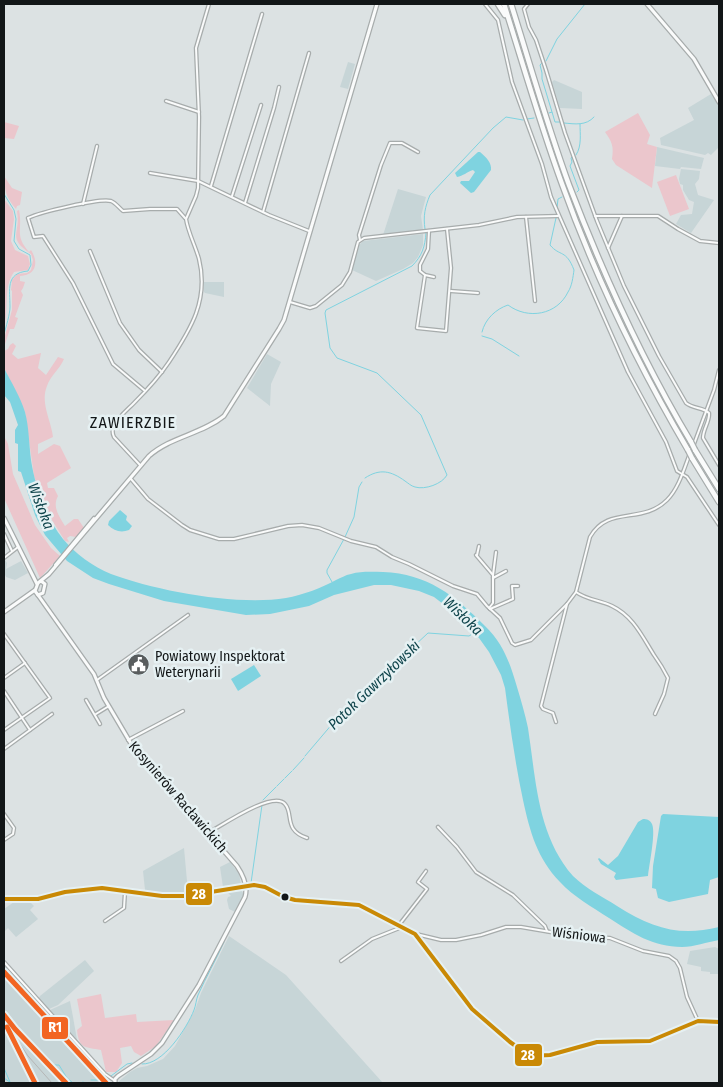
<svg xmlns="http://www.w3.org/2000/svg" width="723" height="1087" font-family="'Fira Sans Condensed',sans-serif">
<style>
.built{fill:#c7d5d7}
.green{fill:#ebc6cc}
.water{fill:#7fd3e0}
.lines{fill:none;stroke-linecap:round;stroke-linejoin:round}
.stream{stroke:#7fd3e0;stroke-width:1}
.street-casing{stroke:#a7acac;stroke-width:4.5}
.secondary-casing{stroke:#a7acac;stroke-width:5.5}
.highway-casing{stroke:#a7acac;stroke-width:7}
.street{stroke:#fafbfb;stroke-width:2}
.secondary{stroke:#fafbfb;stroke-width:3}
.highway{stroke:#fafbfb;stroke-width:4.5}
.rail{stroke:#b5b7b7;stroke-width:1}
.highway-bridge-casing{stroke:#a7acac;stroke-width:7;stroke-linecap:butt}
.highway-bridge{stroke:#fafbfb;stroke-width:4.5}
.bus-1-casing{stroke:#e6f1f3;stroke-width:8}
.bus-1{stroke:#c98905;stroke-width:4}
.rail-1-casing{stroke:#e6f1f3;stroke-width:9}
.rail-1{stroke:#f26522;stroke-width:5}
.bus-dot{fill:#121617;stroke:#e6f1f3;stroke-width:2}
.labels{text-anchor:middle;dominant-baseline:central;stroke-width:5;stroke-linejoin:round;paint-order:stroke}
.poi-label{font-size:14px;fill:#121617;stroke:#e6f1f3;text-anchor:start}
.street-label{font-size:14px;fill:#121617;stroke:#e6f1f3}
.water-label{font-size:15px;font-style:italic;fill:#10454c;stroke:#e6f1f3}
.quarter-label{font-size:16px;letter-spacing:1px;fill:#121617;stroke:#e6f1f3}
.line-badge{stroke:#e6f1f3;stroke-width:2}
.badge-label{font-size:14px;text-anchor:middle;font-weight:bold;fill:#fff}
</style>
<rect width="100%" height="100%" fill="#dce2e3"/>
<g class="built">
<path d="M348,62L355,64L348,89L340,87Z"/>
<path d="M554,80L582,92V109L560,108L552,82Z"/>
<path d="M711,94L719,106V147L711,155L708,153L705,155L661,145L660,138L694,120L688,108Z"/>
<path d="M657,147L704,158L701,169L681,167L680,169L655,166Z"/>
<path d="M681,169L700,171L699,179L695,184L698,195L714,200L691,233L676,224L681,215L692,214L694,202L689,200L683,190V185L680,184L679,179Z"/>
<path d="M398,189L426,197L421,216L423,230L383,235Z"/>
<path d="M423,234V245L418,257L413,263L403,269L376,281L352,270L359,245L363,241Z"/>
<path d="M204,282H224V297L205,293L204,292Z"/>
<path d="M267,354L281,362L271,384L270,406L247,388Z"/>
<path d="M5,560L7,563L6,569L21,561L28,573L15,580L6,577L4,573Z"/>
<path d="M184,848L188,892L164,893L145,890L143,871Z"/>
<path d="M230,862L239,874L241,884L223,887L220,867Z"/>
<path d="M240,889L244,894L235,912L229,909L227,900L228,897L231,896L227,892Z"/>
<path d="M14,902H30L34,906L30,910L38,919L16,937L8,928L4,932V909Z"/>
<path d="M229,936L286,975L383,1083H119L118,1082L130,1072L137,1068L147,1066L163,1059L175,1046L195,1010L201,993Z"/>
<path d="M715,947L719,949V974H710V972L701,971V967L687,964L690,951Z"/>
<path d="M85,960L94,971L58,1005L49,1009L39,998L40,996Z"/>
<path d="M4,965L104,1076L111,1083H4Z"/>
<path d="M70,1001L73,1017L77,1040L50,1010Z"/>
</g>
<g class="green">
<path d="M638,113L650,135L647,144L657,147L652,188L616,165L612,159C614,146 612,142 605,132Z"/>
<path d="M4,122L19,126L14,139L4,138Z"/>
<path d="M676,175L689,209L670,216L657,182Z"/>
<path d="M4,176L12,188L22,192L20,205L17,206L16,209C7,199 4,190 4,176Z"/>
<path d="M4,199L13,211L14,219L11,241L15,250L28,256L30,264L28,270L14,272C3,287 9,310 4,328Z"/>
<path d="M19,210C23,230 14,235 29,252L31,250C39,263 36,275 20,276V281L25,282L23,288L21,291L23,295L15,317L18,318L14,329H10L5,344L4,339L12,310V291L11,290L12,280L17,274L27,273L31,270L33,260L31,254C6,237 21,235 17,211Z"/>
<path d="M13,343L16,346L12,354L18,359L41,353L38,368L46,375L58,357L64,359C60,369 50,376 47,386C40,403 51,420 53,437L38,444V454L54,444L60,446L71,468L47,483L48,488H54L58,496C52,507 59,516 65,526L74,519H78L84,528L76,537L70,536L67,538L69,542L65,541L47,512L34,476L25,412L4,368V351L8,349L10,345Z"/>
<path d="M4,436L8,444L13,474L35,525L51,548L60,556L40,578L4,498Z"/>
<path d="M101,994L105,1018L136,1014L137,1022L174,1020L156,1046L141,1056L134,1052L131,1046L120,1048L122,1063L116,1072H106L101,1050C85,1047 79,1049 77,1030L82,1026L77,999Z"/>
</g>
<g class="water">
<path d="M478,152H480C486,157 492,163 491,170L474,192L471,193L460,183L461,181H469L475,172L473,170C467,172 463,176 457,177L455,173Z"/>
<path d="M4,368C11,382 20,396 25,412C29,427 29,444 31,460C35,486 46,518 63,539C75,553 93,567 111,574C157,591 237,606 286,598C303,595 321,588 336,580C341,578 345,575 351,574C361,571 373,572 383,572C428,574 454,595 485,626C503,643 510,663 517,687C521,700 525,714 528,728C536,779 537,835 573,876C585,888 603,897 617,906C652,928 679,937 719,927V940C707,942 694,947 682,947C653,947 632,933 609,918C592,907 574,897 560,882C537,858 530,832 523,800C515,762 510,726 505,688L501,675L489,652L479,638L447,607L434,597L419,591L391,585H374L334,595L309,606L270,614L246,615L164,601L109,584L93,578L67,561L45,535L35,515L21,472L18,471V444L15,443V430L18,425L10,402L4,395Z"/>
<path d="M120,510L127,516L126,520L132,526L129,530C121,533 114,531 108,525L109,521Z"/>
<path d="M254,665L261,676L238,691L231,679Z"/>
<path d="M663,814L719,817V877L710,880L708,894L669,902L658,898L656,889L652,888L653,866L661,816Z"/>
<path d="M643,819C647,819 650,820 652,824C656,833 649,865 648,876L616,880L614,877L616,873L601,864L598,859L599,858L608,865L618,856L638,822Z"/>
</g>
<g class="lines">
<g class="stream">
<path d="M546,61L557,39L585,4"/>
<path d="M542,63L540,65L542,73V79L552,112"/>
<path d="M549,113L552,112L555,122H560"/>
<path d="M527,119L534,118"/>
<path d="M564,123C575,124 586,126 594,117"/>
<path d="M576,155C582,146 580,134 580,124"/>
<path d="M572,157L571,158L572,162L570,166L579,190L577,192"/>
<path d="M4,194L14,210L16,219L14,241L19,249L30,255L31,265L28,271C5,273 10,290 10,307C10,314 6,327 4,334"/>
<path d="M557,208L558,199L562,197"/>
<path d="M425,229C423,216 425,207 430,195L493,128L506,117L523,120"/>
<path d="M482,332C485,319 496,309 508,305C528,320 557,315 568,292C572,286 573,277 574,270C566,249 560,257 550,245L556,218"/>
<path d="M482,336L492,339L519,356"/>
<path d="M365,478C380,468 391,471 405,481C408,483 411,486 415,487C425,490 442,484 447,475L421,415L377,373L337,358L330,348L325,313L326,310L412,266C422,256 425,247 426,233"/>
<path d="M345,537L354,517L359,487L362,482"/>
<path d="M332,582L327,573V570L344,539"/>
<path d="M305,756L339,716L428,633L469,636L474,633"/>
<path d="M293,770L304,758"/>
<path d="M285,778L292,771"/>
<path d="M277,786L284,779"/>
<path d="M263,800L276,787"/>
<path d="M251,883L262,805"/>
<path d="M115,887L149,893"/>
<path d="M218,889L239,885"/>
<path d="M154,893L184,894"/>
<path d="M187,893L206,891"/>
<path d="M142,1064C163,1065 187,1028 194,1010C196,1005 196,1000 198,995C206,977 216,960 224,942"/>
<path d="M54,1065H59L67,1078L73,1083"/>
<path d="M4,1068L10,1082"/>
<path d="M111,1076L127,1064L132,1063"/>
<path d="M4,1078L11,1083"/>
<path d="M91,1080H102"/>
<path d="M81,1083L83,1082L85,1083"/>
</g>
<defs>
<g id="street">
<path d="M485,4L498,20L512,82L542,164L551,197L628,372L666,442L677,471L687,477L719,525"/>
<path d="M528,4L524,9L529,27L536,40L546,70L565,133L597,221L624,286L659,356L686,403C693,409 703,407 709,413C710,421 703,429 703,438L719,465"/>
<path d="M166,101L199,112"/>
<path d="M150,173L198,181L269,215L309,231"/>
<path d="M211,186L262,14"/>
<path d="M232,196L261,105"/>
<path d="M245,203L274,108L279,87"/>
<path d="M83,204L97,146"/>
<path d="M263,212L309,53"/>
<path d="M595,216H658L678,229L700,241L719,243"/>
<path d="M526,217L535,301"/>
<path d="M429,231L428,249L420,265V271L425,275L417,328L446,331L451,268L447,229"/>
<path d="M360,240L359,235L381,165L390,143H402L418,152"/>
<path d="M608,248L622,216"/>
<path d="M90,251L120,323L139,350L162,372"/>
<path d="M425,275L434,277"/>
<path d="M451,291L478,293"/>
<path d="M290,302L310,308L316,306L342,285L350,272L358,242L364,238L479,225L517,217L558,216"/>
<path d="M145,391L113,364L73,283L43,236L34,237L28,218C41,212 99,198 111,201C116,203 119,208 123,211L150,209H177L185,218"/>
<path d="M694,444L714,390L719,370"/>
<path d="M140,465L114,437C112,433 112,430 114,426C118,417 127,410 134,403C147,390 159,377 169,362C191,329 209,300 199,259C195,245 188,232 186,219L196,196L198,188L199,117L196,48L209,4"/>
<path d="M131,479L148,499L182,525L190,530L219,539H234L288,526L302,525L319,528L351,541L376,547L392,557L409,564L453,586L477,594L487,606L500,618L512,643L515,645L531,640L567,604L576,592L590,537C608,505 642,525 667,500C680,487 685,465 692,448"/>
<path d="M4,534L12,551"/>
<path d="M476,555L493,575V603L489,608"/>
<path d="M477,555L479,546"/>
<path d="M4,558L18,547"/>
<path d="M55,565L94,518"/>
<path d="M493,575L496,552"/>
<path d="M493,578L506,571"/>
<path d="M576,592C587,600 600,600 612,606C633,616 642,636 654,655C659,662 664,670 668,678L664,694L655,714"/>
<path d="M490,609L513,599L512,586H518"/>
<path d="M4,634L50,698L4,730"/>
<path d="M4,678L25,663"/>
<path d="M97,680L188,615"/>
<path d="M4,691L30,730"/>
<path d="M86,700L100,724"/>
<path d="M96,714L109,706"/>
<path d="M556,722L553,713L543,709L541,706L567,604"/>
<path d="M128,740L183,711"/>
<path d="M4,749L52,714"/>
<path d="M4,814L14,828L13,834L4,840"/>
<path d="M438,827L457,847L476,872L513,895L545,926L547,931"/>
<path d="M208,833C221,826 273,790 285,804C294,814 283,830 307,838"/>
<path d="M105,921L124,908L125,892"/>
<path d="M399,925L427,889L418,882L426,871"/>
<path d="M416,934L441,940H456L481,935L506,927H521L574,936L610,938L643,951L669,956L676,961L680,968L687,997L698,1021"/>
<path d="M341,961L372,939L402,927"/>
<path d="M4,962L105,1074L115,1081"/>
</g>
<g id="secondary">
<path d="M647,4L694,59L719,102"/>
<path d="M4,518L37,584"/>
<path d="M41,581L45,584L43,593L38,595L35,591L38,583L49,574L149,456C170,437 202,434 224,416L279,329L284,320L377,4"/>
<path d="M38,595L94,674L104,698L133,747L237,866C243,875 248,887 245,897L199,985L162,1043L151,1054L118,1076L115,1079V1083"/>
<path d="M4,612L35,590"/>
<path d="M4,899H38L65,892L102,888L162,896H186L254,885L265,887L284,897L295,900L359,905L415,934L472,1009L510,1042L530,1056L550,1055L597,1042L650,1041L698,1021L719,1022"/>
</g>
<g id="highway">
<path d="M498,4L505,15"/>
<path d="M504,4C523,64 540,124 562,184C595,276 638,365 688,450"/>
<path d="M511,4C530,64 547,125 569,185C603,274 642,360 691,442"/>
<path d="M695,450L719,489"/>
<path d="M692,458L719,502"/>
</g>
</defs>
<use href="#street" class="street-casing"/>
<use href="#secondary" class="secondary-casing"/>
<use href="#highway" class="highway-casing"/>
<use href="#street" class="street"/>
<use href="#secondary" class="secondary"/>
<use href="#highway" class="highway"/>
<g class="rail">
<path d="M4,1015L15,1029L66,1083"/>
<path d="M12,1032L28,1056L52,1083"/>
<path d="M21,1054L35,1083"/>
<path d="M94,1067L108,1083"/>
</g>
<defs>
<g id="highway-bridge">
<path d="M691,442L695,450"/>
<path d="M688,450L692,458"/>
</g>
</defs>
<use href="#highway-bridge" class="highway-bridge-casing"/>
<use href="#highway-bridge" class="highway-bridge"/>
<defs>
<path id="bus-1" d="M4,899H38L65,892L102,888L162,896H186L254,885L265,887L284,897L295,900L359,905L415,934L472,1009L510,1042L530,1056L550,1055L597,1042L650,1041L698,1021L719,1022"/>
</defs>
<use href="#bus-1" class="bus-1-casing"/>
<use href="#bus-1" class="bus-1"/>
<defs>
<g id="rail-1">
<path d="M4,972L106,1083"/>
<path d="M4,1015L15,1029L66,1083"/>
<path d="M7,1027L35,1083"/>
</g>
</defs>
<use href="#rail-1" class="rail-1-casing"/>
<use href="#rail-1" class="rail-1"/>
</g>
<defs>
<symbol id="civic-disc" viewBox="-11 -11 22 22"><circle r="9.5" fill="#595d5e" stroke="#e6f1f3"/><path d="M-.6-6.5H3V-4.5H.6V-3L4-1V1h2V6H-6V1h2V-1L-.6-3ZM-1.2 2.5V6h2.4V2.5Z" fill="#fff"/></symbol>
</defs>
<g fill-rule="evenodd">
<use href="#civic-disc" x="126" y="652" width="25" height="25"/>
</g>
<circle class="bus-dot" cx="285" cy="897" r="4.5"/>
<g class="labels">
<g class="poi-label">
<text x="155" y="656">Powiatowy Inspektorat<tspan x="155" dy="16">Weterynarii</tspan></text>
</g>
<g class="street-label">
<text transform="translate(178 797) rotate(49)">Kosynierów Racławickich</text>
<text transform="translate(579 935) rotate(7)">Wiśniowa</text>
</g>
<g class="water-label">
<text transform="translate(41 506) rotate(69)">Wisłoka</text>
<text transform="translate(463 616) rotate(44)">Wisłoka</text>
<text transform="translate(374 685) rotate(-44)">Potok Gawrzyłowski</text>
</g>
<g class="quarter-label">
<text x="133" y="422">ZAWIERZBIE</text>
</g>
</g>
<g class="line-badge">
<rect x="185" y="882" width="28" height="24" rx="5" fill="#c98905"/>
<rect x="41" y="1016" width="28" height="24" rx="5" fill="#f26522"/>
<rect x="514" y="1043" width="29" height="24" rx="5" fill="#c98905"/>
</g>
<g class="badge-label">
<text x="199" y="899">28</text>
<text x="55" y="1032">R1</text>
<text x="528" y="1060">28</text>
</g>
<rect width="723" height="1087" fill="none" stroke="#121617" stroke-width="10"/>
</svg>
